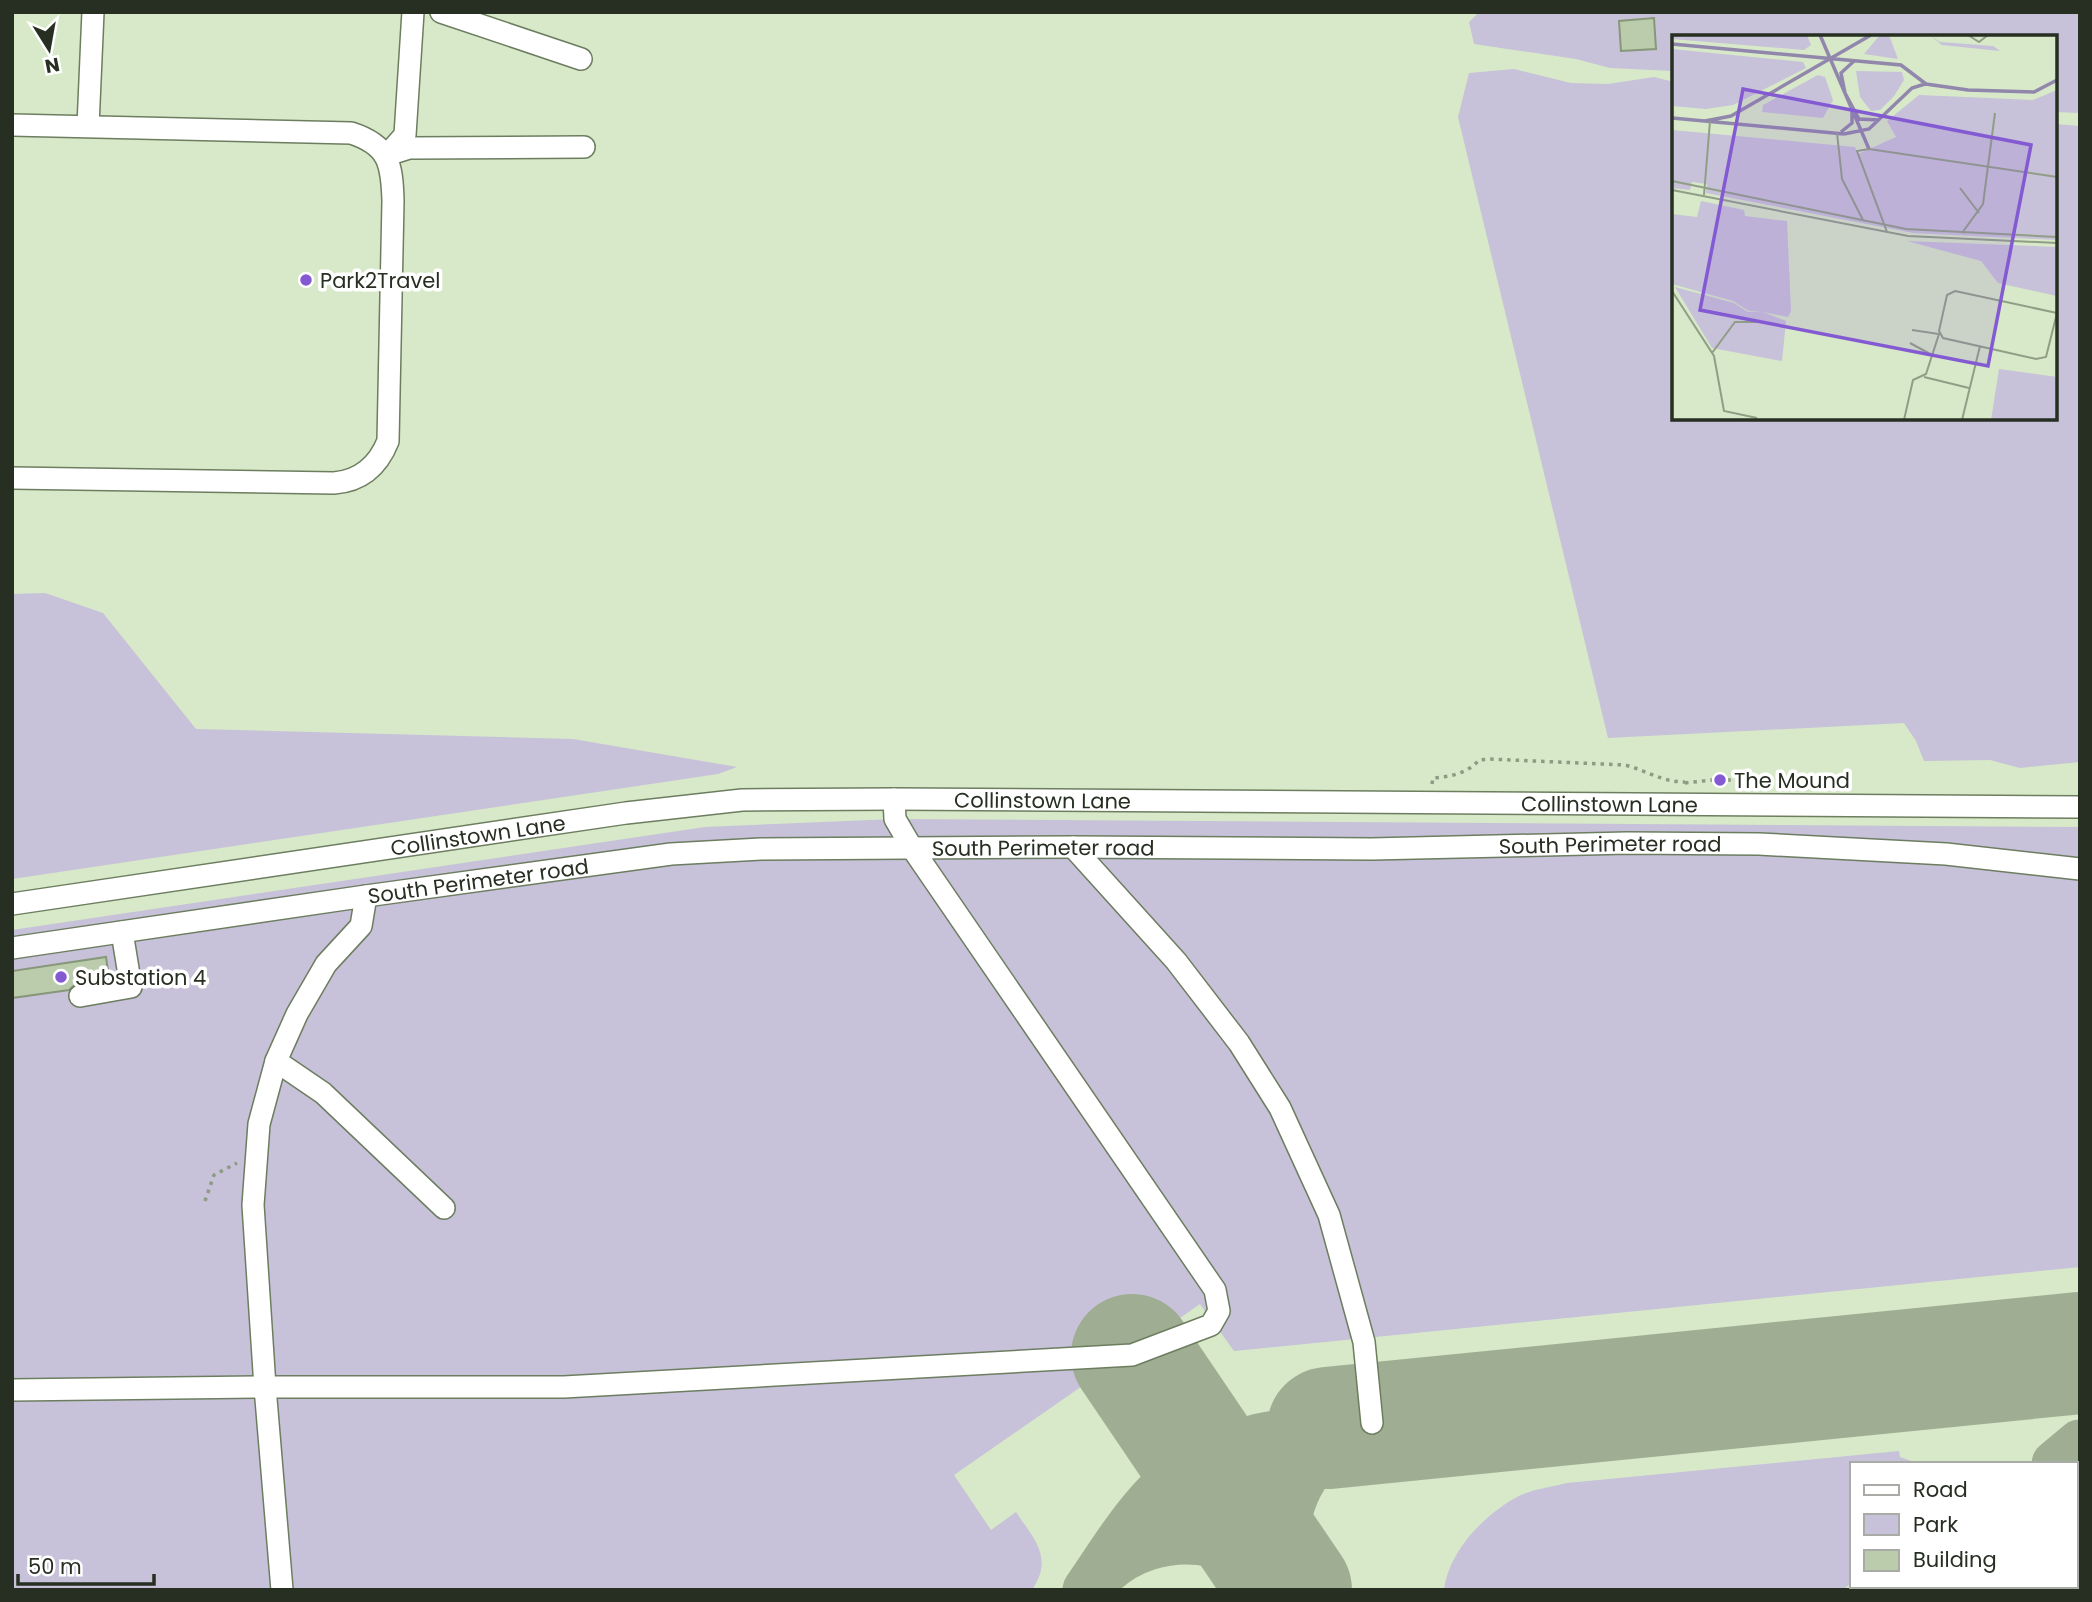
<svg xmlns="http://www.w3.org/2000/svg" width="2092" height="1602" font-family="Poppins,sans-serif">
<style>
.green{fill:#c7c1d9}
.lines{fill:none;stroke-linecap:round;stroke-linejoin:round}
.taxiway{stroke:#9fae93;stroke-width:49}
.runway{stroke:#9fae93;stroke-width:122}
.building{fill:#baccac;stroke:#879779;stroke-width:2}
.minor-casing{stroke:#6d7d60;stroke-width:24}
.path{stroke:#8e9b83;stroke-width:3.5;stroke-dasharray:3.5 5;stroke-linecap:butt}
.minor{stroke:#fff;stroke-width:21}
.poi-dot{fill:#845ad3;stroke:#fff;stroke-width:2.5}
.labels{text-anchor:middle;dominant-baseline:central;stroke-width:7;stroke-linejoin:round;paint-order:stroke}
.poi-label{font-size:21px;fill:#272e22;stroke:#fff;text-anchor:start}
.street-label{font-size:21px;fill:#272e22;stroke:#fff}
.inset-river{fill:none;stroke:#9187ac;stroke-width:3.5}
.inset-road{fill:none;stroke:#919e86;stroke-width:2}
.view{fill:#845ad3;fill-opacity:0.15;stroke:#845ad3;stroke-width:3.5}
.inset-edge{fill:none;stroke:#272e22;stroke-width:3.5}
</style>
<rect width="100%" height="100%" fill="#d7e9c8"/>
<g class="green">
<path d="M1479,12H2080V113L2055,112V37H1674V71L1610,68L1576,59L1474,44L1469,22Z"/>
<path d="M1514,69L1571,83L1608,84L1654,77L1674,82V418H2055V124L2080,126V762L2020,768L1990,760L1924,761L1916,741L1904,723L1608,738L1458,117L1469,73Z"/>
<path d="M45,593L103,613L196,729L573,739L737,767L718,774L12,879V594Z"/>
<path d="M895,819L2080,827V1267L1234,1351L1200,1304L954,1475L991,1530L1016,1512C1034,1539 1054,1558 1032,1590H12V930L705,827Z"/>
<path d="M1899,1451L1900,1457L1920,1464H1852V1582L1843,1590H1444C1449,1550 1486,1513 1519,1496C1533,1489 1552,1487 1567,1483Z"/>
<path d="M2080,1507V1590H1962L1967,1586H2076V1509Z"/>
</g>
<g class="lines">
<g class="taxiway">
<path d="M2056,1464L2080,1444"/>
<path d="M1103,1572C1155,1523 1245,1531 1287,1590"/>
<path d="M1087,1590C1109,1558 1130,1523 1157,1495C1183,1468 1223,1447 1259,1438C1281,1433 1305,1431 1328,1428"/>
<path d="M1294,1590C1274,1541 1287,1481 1330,1448C1345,1437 1362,1430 1378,1422"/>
<path d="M1906,1590L1910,1586"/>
</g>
<g class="runway">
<path d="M1132,1355L1291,1590"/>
<path d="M1328,1428L2080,1353"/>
</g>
</g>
<g class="building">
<path d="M1654,18L1656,49L1621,51L1619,21Z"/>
<path d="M106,957L109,978L77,983L69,990L12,998V971Z"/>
</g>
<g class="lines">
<defs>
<g id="minor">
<path d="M441,12L581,59"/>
<path d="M12,125L351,133C389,145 392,164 393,201L388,441C378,466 361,481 334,483L12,478"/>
<path d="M88,126L93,12"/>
<path d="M388,154L405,135L413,12"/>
<path d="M387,155L409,148L584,147"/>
<path d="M1073,847L1176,961L1239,1043L1280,1108L1329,1215L1364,1342L1372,1423"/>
<path id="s1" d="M12,904L626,813L742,800L894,799L2080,807"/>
<path id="s2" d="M12,948L366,896L671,854L761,849L1073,847L1372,849L1627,843L1759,844L1946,854L2080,869"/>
<path d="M80,996L131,987L122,932"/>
<path d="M276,1061L323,1093L444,1208"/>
<path d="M12,1390L265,1387H564L1132,1355L1211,1325L1219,1311L1215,1290L912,848L895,819L894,799"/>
<path d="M282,1590L265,1387L253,1205L259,1124L276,1061L297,1014L326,964L361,926L366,896"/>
</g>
</defs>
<use href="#minor" class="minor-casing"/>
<g class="path">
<path d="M1685,783L1712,780H1754"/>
<path d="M1432,784L1433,778C1450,777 1468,773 1479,760L1490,759L1625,765C1645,770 1662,782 1685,782"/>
<path d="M205,1201L214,1175L237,1163"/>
</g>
<use href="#minor" class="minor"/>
</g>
<g class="poi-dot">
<circle cx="306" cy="280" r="7"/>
<circle cx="1720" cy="780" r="7"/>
<circle cx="61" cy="977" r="7"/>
</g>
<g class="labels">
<g class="poi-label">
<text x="320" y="280">Park2Travel</text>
<text x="1734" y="780">The Mound</text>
<text x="75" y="977">Substation 4</text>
</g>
<g class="street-label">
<text stroke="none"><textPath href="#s1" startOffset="1038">Collinstown Lane</textPath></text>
<text stroke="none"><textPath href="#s1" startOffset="1605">Collinstown Lane</textPath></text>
<text stroke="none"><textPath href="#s1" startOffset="471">Collinstown Lane</textPath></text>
<text stroke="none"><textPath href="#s2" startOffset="1605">South Perimeter road</textPath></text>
<text stroke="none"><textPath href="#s2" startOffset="1038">South Perimeter road</textPath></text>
<text stroke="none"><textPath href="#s2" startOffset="471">South Perimeter road</textPath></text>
</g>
</g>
<g transform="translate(1672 35)">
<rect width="385" height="385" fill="#d7e9c8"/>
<path d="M0,0H135L139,10L132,15L0,4ZM208,0H217L226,24L192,19ZM258,0L268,7L321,11L328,16L270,10ZM0,14L131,27L134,33L61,70L34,74L0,71ZM184,36L230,37L232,45L222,61L208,75L199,76L188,62ZM146,40L153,42L161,65L151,83L90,77L91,70ZM385,55V205L241,198L34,158L35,149L20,147L18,155L0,153V95L183,112L186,119L224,102L215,86L247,60L361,65ZM29,166L72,175L73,181L115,186L119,276L116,282L91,277L114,286L110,326L40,313L3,252L62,268L76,277L90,276H77L61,266L0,249V179L25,182ZM235,206L385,212V261L326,248L309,226ZM327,334L385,342V385H319Z" fill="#c7c1d9"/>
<path class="inset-river" d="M148,0L197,114M0,9L229,30L254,49L296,55L362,57L385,45M182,26L169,38L173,58L187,84L207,85M0,83L172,99M33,86L59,81L199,0M169,97L180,88V76M172,99L197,94L240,53L253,49"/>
<path class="inset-road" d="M296,0L307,7L316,0M165,98L170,144L191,185M0,146L234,194L385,202M288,153L307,178M0,155L236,201L385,208M32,160L38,86M215,197L185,116L197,114L385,142M290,198L311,169L323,78M0,256L42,321L52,376L85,383M283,256L385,278L374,322L364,324L271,303L267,296L275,260ZM238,308L260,320M40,318L63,287H89M252,342L297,353M232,385L241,345L254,339L267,299L240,295M290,385L308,311"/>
<path class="view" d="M71,54L359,110L316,331L28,275Z"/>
<rect width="385" height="385" class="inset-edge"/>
</g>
<rect width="2092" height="1602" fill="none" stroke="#272e22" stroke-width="28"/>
<rect x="1850" y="1462" width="228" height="126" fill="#ffffff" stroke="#a9aba7" stroke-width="2"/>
<rect x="1864" y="1485" width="35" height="10" fill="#ffffff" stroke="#a9aba7" stroke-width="2"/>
<text x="1913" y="1497" font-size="21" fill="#272e22">Road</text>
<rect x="1864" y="1514" width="35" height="21" fill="#c7c1d9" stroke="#a9aba7" stroke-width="2"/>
<text x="1913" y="1532" font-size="21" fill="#272e22">Park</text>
<rect x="1864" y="1550" width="35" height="21" fill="#baccac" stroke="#a9aba7" stroke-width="2"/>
<text x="1913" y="1567" font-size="21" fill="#272e22">Building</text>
<g transform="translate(49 49) rotate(169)" stroke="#ffffff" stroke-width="5" paint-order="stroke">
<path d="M0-5L12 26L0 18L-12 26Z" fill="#272e22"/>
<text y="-10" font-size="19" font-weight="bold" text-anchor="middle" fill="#272e22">N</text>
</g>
<path d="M18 1574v10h136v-10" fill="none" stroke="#272e22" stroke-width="3.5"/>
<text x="28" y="1574" font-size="21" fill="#272e22" stroke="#ffffff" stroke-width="5" paint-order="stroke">50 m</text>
</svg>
